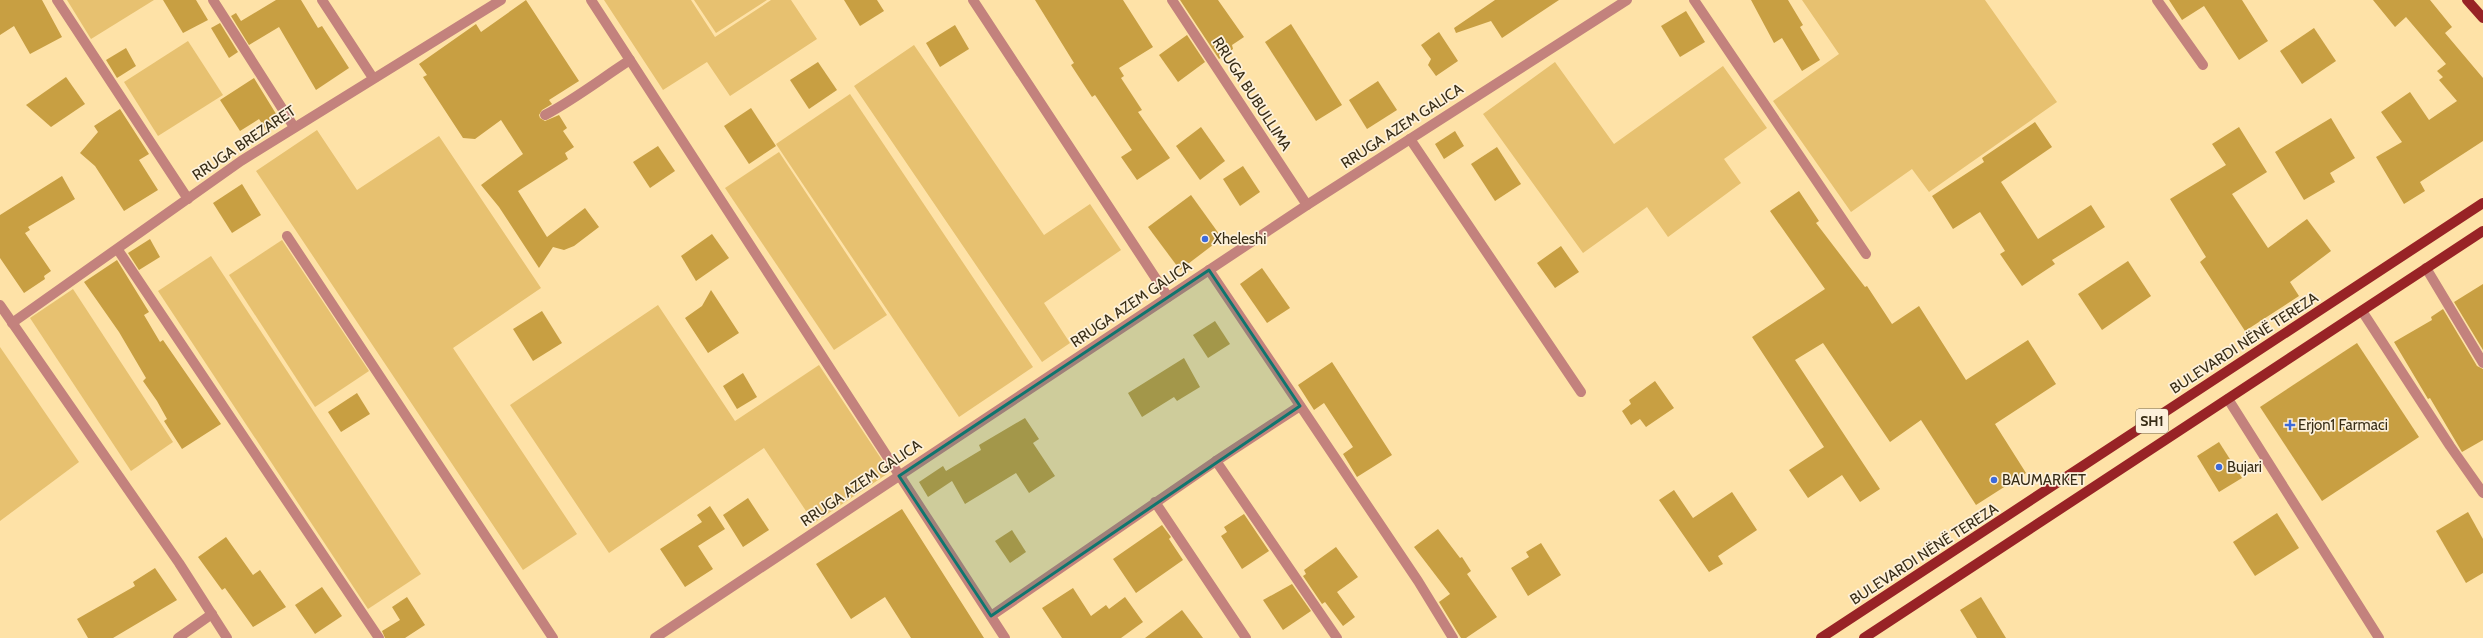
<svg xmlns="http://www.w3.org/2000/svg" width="2483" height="638" font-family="Cabin,sans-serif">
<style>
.grass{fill:#e7c170}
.building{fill:#c89f42}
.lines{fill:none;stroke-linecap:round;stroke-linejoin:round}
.minor{stroke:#c3827d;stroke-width:10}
.major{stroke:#982326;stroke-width:10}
.marked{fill:#0f766e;fill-opacity:0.2;stroke:#0f766e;stroke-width:3;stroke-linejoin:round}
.poi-dot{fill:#3d6ada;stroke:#fdf1db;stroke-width:1.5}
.labels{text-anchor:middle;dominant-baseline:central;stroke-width:3.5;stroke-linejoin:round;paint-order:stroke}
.shield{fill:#fdf1db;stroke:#736851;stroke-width:1}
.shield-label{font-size:14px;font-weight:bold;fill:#382d16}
.street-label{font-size:15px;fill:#382d16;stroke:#fdf1db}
.poi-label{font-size:15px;fill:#382d16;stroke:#fdf1db;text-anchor:start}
</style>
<rect width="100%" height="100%" fill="#fee2a7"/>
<g class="grass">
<path d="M67,0H154L91,39Z"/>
<path d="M604,0H691L715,37L771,0H791L817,39L730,96L707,62L663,90Z"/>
<path d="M694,0H767L716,33Z"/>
<path d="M1802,0H1985L2057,102L1929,192L1912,169L1851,212L1773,101L1839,54Z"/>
<path d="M188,41L223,95L158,136L124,82Z"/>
<path d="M914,45L1044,235L1090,204L1121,250L1044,303L1070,343L1042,362L854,86Z"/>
<path d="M1555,62L1614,144L1723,66L1767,128L1724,159L1741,183L1668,237L1647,207L1583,253L1483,114Z"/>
<path d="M850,94L1033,367L959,417L776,144Z"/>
<path d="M317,130L357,190L439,136L541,288L453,348L577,534L523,570L256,171Z"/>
<path d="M779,152L887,315L834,350L725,188Z"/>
<path d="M282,240L369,371L315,407L229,275Z"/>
<path d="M211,256L421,574L368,609L158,291Z"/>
<path d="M73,289L173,442L131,471L30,318Z"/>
<path d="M658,305L735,421L819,365L890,472L814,523L764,448L609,553L510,405Z"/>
<path d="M0,347L79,462L0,521Z"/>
</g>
<g class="building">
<path d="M0,0H42L62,37L30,54L14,26L0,35Z"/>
<path d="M163,0H196L208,20L183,33Z"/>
<path d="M276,0H301L318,28L322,26L349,68L316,90L279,27L249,45L231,16L236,13L241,21Z"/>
<path d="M526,0L579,81L549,100L552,104L542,110L539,115L540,118L545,121L559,115L567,128L563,131L574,147L565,153L568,159L518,191L547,237L585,208L599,227L574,246L564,250L553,247L539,268L499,207L481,185L523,154L501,120L475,139L463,138L423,77L427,75L419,64L476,24L481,32Z"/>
<path d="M844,0H877L884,11L860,26Z"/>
<path d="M1035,0H1123L1153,47L1119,68L1124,76L1121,78L1142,110L1138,112L1170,158L1137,180L1121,157L1132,150L1095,95L1092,97L1071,65L1074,63Z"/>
<path d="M1180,0H1218L1244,37L1232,45L1233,49L1219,59Z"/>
<path d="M1495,0H1559L1502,38L1491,21L1456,33L1454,28Z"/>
<path d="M1751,0H1788L1803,25L1800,27L1820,60L1802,71L1782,38L1774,43Z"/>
<path d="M2169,0H2242L2268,41L2239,60L2204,6L2182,20Z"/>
<path d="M2373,0H2430L2452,27L2445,33L2483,78V141L2420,182L2425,191L2404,204L2376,157L2402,142L2381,112L2410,92L2429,120L2457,101L2439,80L2443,77L2437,71L2446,64L2406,17L2395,27Z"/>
<path d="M1686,11L1705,42L1680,57L1661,26Z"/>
<path d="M220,23L238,52L229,58L211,28Z"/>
<path d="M1291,24L1342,105L1316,121L1265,42Z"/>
<path d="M955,25L969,49L940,67L926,43Z"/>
<path d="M2314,28L2336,61L2302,84L2280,51Z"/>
<path d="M1439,32L1458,61L1436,76L1428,65L1431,59L1421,45Z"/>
<path d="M1187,35L1205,62L1178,82L1159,55Z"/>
<path d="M126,48L136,66L117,78L106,60Z"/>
<path d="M818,62L837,90L809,109L790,80Z"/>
<path d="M66,77L85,104L51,127L26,105Z"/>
<path d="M254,78L281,122L267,131L259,119L240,131L220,100Z"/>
<path d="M1378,81L1397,110L1367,129L1349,100Z"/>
<path d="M751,108L776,146L749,164L724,126Z"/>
<path d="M120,109L149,154L139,160L158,190L124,211L95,166L80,153L98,132L94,126Z"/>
<path d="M2331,118L2355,158L2330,173L2335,182L2304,200L2275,152Z"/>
<path d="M2035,122L2052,147L2001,182L2038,239L2091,205L2105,227L2052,260L2055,264L2022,286L2000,254L2005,251L1980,212L1953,229L1932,196L1984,162L1982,158Z"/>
<path d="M1201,127L1225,161L1200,180L1176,146Z"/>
<path d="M2239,127L2267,172L2232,194L2268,248L2307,219L2331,251L2290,282L2299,296L2245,331L2200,262L2206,257L2170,199L2226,165L2212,144Z"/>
<path d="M1455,131L1464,146L1444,159L1435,144Z"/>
<path d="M658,146L675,171L650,188L633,162Z"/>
<path d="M1497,147L1521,184L1495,201L1471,164Z"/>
<path d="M1243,166L1260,192L1240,206L1223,179Z"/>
<path d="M62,176L75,199L28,227L30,230L25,233L51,271L44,276L45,279L24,293L0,258V215Z"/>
<path d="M242,184L261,215L232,233L213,203Z"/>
<path d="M1799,191L1819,221L1816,223L1865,287L1867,286L1892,324L1919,306L1966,380L2028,340L2056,384L1995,424L2026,473L1976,505L1921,420L1890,442L1823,343L1795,360L1880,489L1860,502L1842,475L1808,498L1789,470L1824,447L1752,337L1825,289L1770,211Z"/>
<path d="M1191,195L1222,238L1180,270L1148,227Z"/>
<path d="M712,234L729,258L696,281L681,256Z"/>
<path d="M150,239L160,257L139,270L128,253Z"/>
<path d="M1561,246L1579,272L1555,288L1537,263Z"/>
<path d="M117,260L149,312L144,315L160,342L163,340L221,424L182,449L164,421L167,419L157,401L143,381L146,378L119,332L84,282Z"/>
<path d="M2128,261L2151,296L2102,330L2078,294Z"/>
<path d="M1262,268L1290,308L1267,323L1240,284Z"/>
<path d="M2483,284V350L2454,302Z"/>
<path d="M711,290L739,333L708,353L685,318L702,306Z"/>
<path d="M2443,309L2477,366L2483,369V440L2462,452L2430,398L2428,399L2394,342L2432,320L2431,317Z"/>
<path d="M542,311L562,343L533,361L513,329Z"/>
<path d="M1215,321L1230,344L1208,358L1193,335Z"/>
<path d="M2357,343L2419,437L2322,501L2260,407Z"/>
<path d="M1184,358L1200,387L1177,401L1174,397L1142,417L1128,393Z"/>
<path d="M1332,362L1392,455L1357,477L1343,454L1353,447L1324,403L1314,410L1298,385Z"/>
<path d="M743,373L757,397L737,409L723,386Z"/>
<path d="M1655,381L1674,408L1646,427L1640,419L1631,425L1622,411L1631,404L1629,400Z"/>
<path d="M357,393L370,414L341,432L328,412Z"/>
<path d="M1025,418L1039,439L1033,443L1055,476L1029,493L1016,473L965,504L952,481L928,497L919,482L943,466L946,471L981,450L979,445Z"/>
<path d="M2219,442L2242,478L2219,492L2197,456Z"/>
<path d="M1674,490L1693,518L1732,492L1757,530L1718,556L1723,564L1709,572L1659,500Z"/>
<path d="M748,498L769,530L743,547L723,515Z"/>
<path d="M710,506L725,529L698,546L713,569L685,587L660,549L702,522L697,515Z"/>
<path d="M902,509L984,638H911L885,597L851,619L816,564Z"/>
<path d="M2468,512L2483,539V573L2466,583L2436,531Z"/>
<path d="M2277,513L2299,548L2255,576L2233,542Z"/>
<path d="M1244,514L1269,551L1242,569L1221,536L1227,532L1224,527Z"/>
<path d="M1162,525L1171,537L1169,539L1183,560L1136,593L1113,559Z"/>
<path d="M1438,529L1460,558L1462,557L1471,571L1467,574L1497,617L1466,638H1461L1439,602L1450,594L1414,547Z"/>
<path d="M1012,530L1026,552L1010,563L995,541Z"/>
<path d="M226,537L253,575L260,570L286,607L253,627L225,588L222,590L198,557Z"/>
<path d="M1541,543L1561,575L1528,596L1511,568L1529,557L1526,552Z"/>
<path d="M1336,547L1358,577L1337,592L1355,617L1343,626L1325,602L1322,604L1303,576L1306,574L1304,570Z"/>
<path d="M155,568L177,600L113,638H88L77,619L135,586L133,582Z"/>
<path d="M1292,584L1311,611L1283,630L1263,600Z"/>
<path d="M322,587L342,616L315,634L295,605Z"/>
<path d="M1073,588L1091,616L1106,605L1109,609L1125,597L1143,622L1121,638H1062L1042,608Z"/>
<path d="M407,597L425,625L405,638H385L382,631L400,620L392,607Z"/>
<path d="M1981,597L2006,638H1977L1960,610Z"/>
<path d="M1182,610L1203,638H1145Z"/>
</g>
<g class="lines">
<g class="minor">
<path d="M57,0L188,199"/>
<path d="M213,0L294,127"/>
<path d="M322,0L373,78"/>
<path d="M591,0L1005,638"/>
<path d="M973,0L1168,297"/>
<path d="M1172,0L1307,205"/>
<path d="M1694,0L1866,254"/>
<path d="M2157,0L2203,65"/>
<path d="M545,115C575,99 602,78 630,60"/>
<path d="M1410,139L1581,392"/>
<path d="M287,236L553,638"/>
<path d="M118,250L379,638"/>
<path d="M2426,268L2483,363"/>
<path d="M1209,270L1418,581L1453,638"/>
<path d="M0,305L179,563L227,638"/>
<path d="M2362,311L2450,446L2483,493"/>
<path d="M12,323L241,161L501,0"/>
<path d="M2228,399L2379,638"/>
<path d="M1216,461L1337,638"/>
<path d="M1155,502L1246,638"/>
<path d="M991,616L1216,461L1300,406"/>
<path d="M178,638L212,614"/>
<path d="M655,638L1307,205L1627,0"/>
</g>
<g class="major">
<path d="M2467,0L2483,18"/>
<path d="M1821,638L2483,203"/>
<path d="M1864,638L2483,231"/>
</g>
</g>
<path class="marked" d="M1209,270L1300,406L991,616L899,476Z"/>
<g class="poi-dot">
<circle cx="1205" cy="239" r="4"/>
<path d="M2288 419h4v4h4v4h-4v4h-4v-4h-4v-4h4z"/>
<circle cx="2219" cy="467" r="4"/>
<circle cx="1994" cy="480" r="4"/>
</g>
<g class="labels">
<rect class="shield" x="2136" y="409" width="32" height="24" rx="3"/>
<g class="shield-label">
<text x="2152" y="421">SH1</text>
</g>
<g class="street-label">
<text transform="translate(1252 94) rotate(57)">RRUGA BUBULLIMA</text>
<text transform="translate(1402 126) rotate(-33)">RRUGA AZEM GALICA</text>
<text transform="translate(244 143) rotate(-34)">RRUGA BREZARET</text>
<text transform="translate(1131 304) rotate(-34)">RRUGA AZEM GALICA</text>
<text transform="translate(2244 343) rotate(-33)">BULEVARDI NËNË TEREZA</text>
<text transform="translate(861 483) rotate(-34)">RRUGA AZEM GALICA</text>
<text transform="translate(1924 554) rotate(-33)">BULEVARDI NËNË TEREZA</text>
</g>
<g class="poi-label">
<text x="1213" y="239">Xheleshi</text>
<text x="2298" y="425">Erjon1 Farmaci</text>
<text x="2227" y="467">Bujari</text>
<text x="2002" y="480">BAUMARKET</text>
</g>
</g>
</svg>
